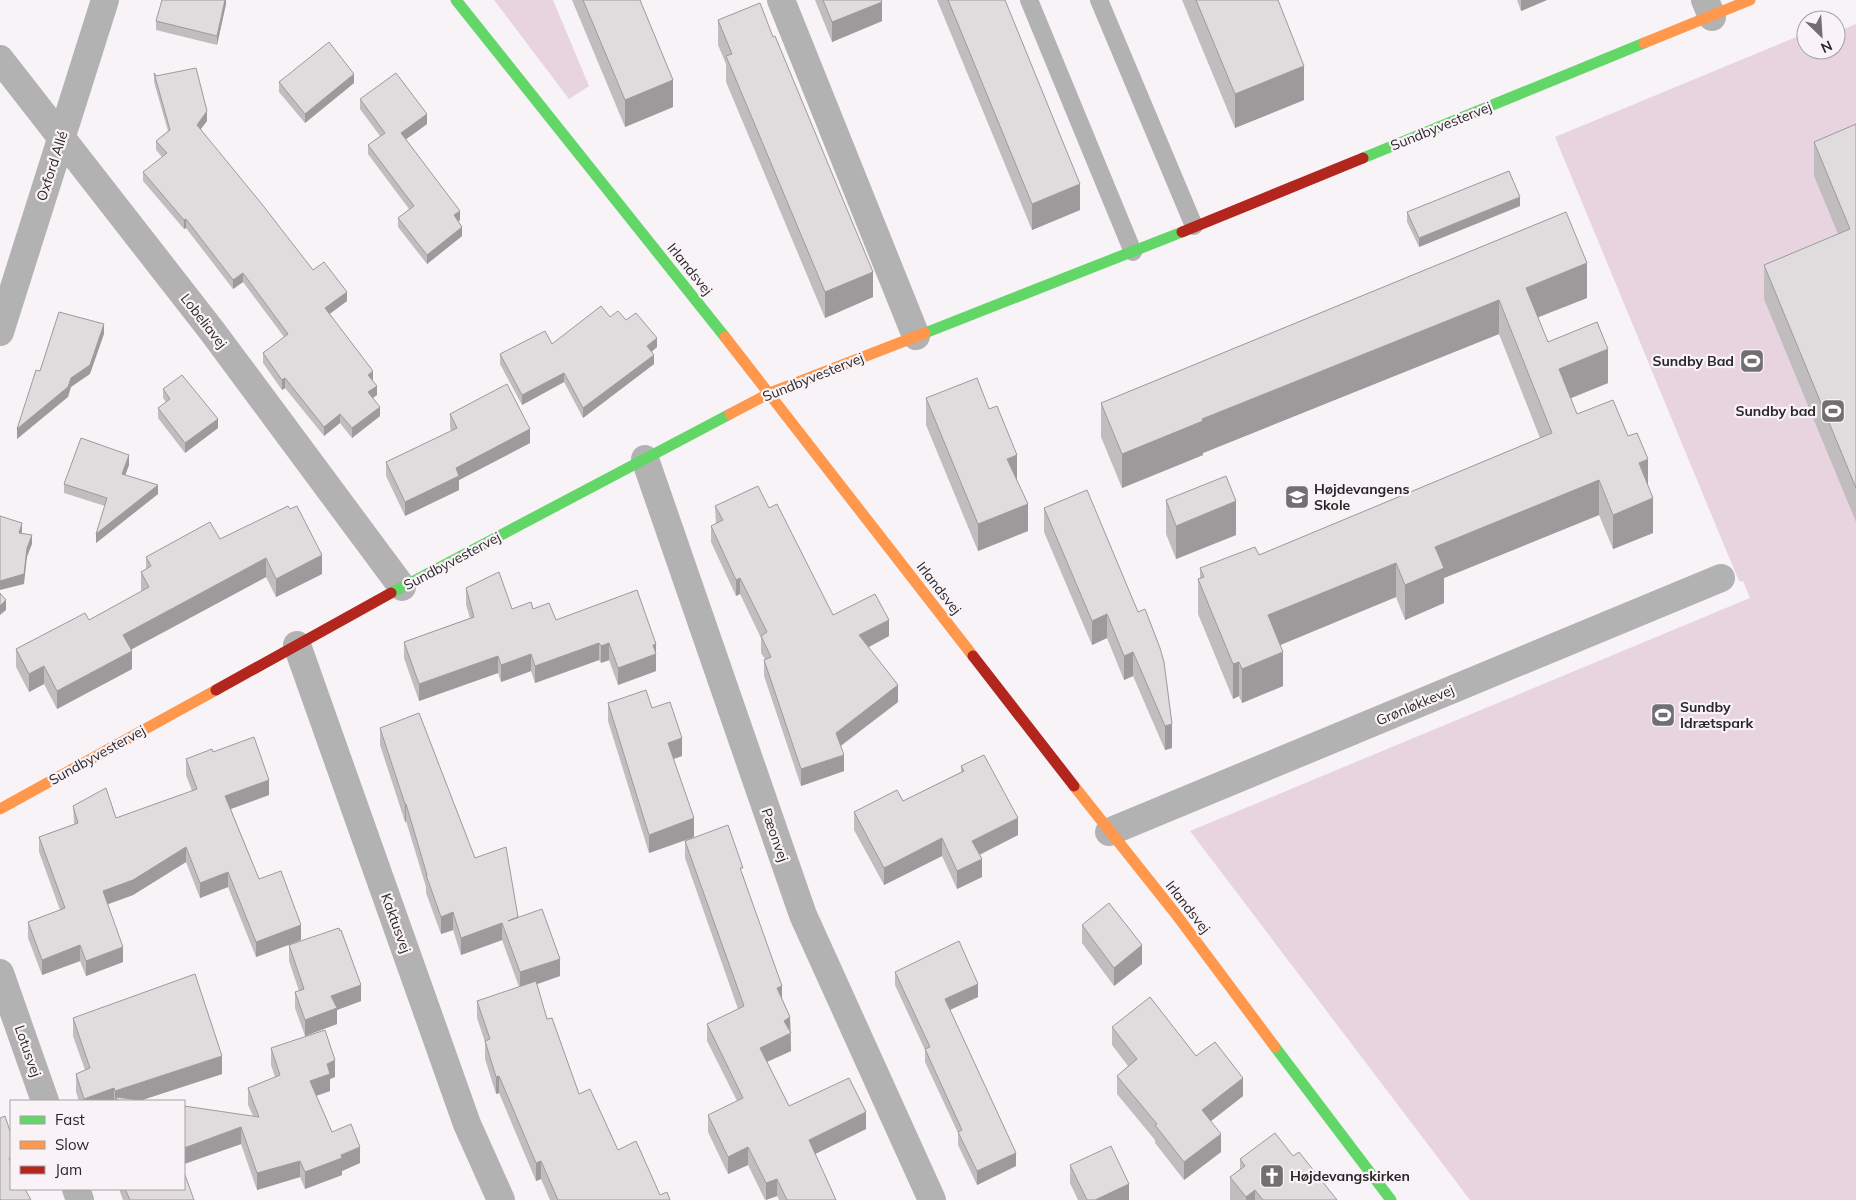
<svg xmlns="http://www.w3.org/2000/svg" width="1856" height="1200" font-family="Mulish,sans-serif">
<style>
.green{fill:#e8d4df}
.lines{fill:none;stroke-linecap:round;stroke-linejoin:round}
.lane{stroke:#b3b2b3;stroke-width:18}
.street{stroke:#b3b2b3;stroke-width:28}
.fast{stroke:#63d668;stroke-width:11}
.slow{stroke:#ff974d;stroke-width:11}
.jam{stroke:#b3261e;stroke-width:11}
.wall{fill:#c1bdbf}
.shaded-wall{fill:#9d9a9b}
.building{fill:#e0dcde;stroke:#9d9a9b}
.labels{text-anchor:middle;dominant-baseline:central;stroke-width:4.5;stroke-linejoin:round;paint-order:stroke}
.street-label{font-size:14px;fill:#2a2729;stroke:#f9f2f6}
.poi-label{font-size:14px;font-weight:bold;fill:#2a2729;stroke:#f9f2f6;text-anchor:start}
</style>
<rect width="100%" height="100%" fill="#f8f3f6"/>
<g class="green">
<path d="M494,0H553L589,86L569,99Z"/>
<path d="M1856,24V1200H1470L1190,831L1750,598L1743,581L1740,582L1736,574L1555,137L1806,33V50H1836V32Z"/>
</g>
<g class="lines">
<g class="lane">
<path d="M1029,0L1133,252"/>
<path d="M1099,0L1194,226"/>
</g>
<g class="street">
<path d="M781,0L916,336"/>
<path d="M1705,0L1712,17"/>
<path d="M0,59L212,331L402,587"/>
<path d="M0,332L105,0"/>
<path d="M645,459L803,915L932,1200"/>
<path d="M297,645L467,1124L501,1200"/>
<path d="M1109,832L1721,578"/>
<path d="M0,973L45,1101"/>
<path d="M76,1189L80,1200"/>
</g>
<g class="fast">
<path d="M456,0L725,337"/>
<path d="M1363,158L1644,43"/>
<path d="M925,333L1182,232"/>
<path d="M391,593L730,414"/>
<path d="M1275,1047L1391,1200"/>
</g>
<g class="slow">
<path d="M1644,43L1750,0"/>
<path d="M725,337L973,656"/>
<path d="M730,414L770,393L925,333"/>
<path d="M1074,786L1175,913L1275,1047"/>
<path d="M0,809L216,690"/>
</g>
<g class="jam">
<path d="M1182,232L1363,158"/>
<path d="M973,656L1074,786"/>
<path d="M216,690L391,593"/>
</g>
</g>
<g class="wall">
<path d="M226,0V4L217,45L156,30V21Z"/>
<path d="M572,0H640L673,107L625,127Z"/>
<path d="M815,0H881L882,21L832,42Z"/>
<path d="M937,0H1005L1080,210L1032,230Z"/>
<path d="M1182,0H1278L1304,100L1235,128Z"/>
<path d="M1517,0H1547L1521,11Z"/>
<path d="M718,20L873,297L825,318L726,82V64L718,45Z"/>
<path d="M154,73L207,121L200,130L313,270L347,301L330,314L373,381L377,395L373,398L380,416L352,438L340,423L324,436L285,388L282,390L263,363V353L284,337L243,282L233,289L186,228L184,229L143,181V172L162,157L156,150V141L168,131L154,82Z"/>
<path d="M279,82L354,83L305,123L279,92Z"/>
<path d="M360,99L427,124L406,139L460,220L458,221L462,236L427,264L398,227V218L409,209L368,154V145L380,136L360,109Z"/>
<path d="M1856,124V522L1764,299V265L1838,234L1814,176V142Z"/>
<path d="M1520,206L1419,247L1407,222V212Z"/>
<path d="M1566,212L1587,298L1538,317L1548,342L1608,383L1571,398L1577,414L1648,485L1653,533L1613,549L1599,515L1444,578V603L1405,620L1396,597L1280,645L1283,686L1242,703L1239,696L1233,699L1198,614V579H1200V568L1259,555L1540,438L1499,334L1203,453V455L1122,488L1101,437V403Z"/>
<path d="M610,317L626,320L657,347L651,352L654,364L583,418L564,382L522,405L500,364V354L552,344Z"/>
<path d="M163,389L218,428L185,453L158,418V408L166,402L163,398Z"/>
<path d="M926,398L1017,480L1028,531L978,551L926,425Z"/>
<path d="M450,414L530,443L459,480V490L405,516L386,476V462L451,431L450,427Z"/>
<path d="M129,465L125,475L158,494L96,543L105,506L64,493V484Z"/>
<path d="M1166,500L1236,535L1176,559L1166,534Z"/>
<path d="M715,506L769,508L833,615L889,636L869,647L898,702L841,746L844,771L801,786L764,676V660L765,659L761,653V638L740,594L736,596L711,542V526L716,524Z"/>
<path d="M1044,508L1138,612L1172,748L1165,750L1133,676L1124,680L1107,638L1092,645L1044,532Z"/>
<path d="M220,539L322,574L276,597L266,577L131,649L132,669L57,709L44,684L29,692L16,667V649L89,620L141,592V572L146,569V557Z"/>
<path d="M466,588L512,609H533L556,620L656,644V671L618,685L609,660L601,663L599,660L535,683L531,671L501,682L498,673L419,701L404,658V642L470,618L466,605Z"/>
<path d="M608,703L652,708L682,756L673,759L694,837L649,853L608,721Z"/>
<path d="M380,728L475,858L560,976L537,984L547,1019L579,1094L618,1150L660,1195L670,1200H550L541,1179L536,1181L499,1093L496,1094L485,1059V1042L477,1018V1001L519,987L502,940L461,955L453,930L441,934L426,893V887L406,821L405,822L380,745Z"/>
<path d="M213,752L269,795L231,809L259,879L301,940L291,944L361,1001L337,1010V1024L305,1036L295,1008V992L299,991L289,961V945L256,957L228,887L200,898L186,862L133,895L108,904L123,962L86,976L80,961L42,975L28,938V922L60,910L39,852V837L74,824L73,806L116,818L192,791L186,775V759Z"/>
<path d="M961,766L1018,835L980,855L982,877L957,889L942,856L884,885L854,830V812L903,801L961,772Z"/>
<path d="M685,841L743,875L782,999L790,1017L791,1051L767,1062L789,1106L866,1129L815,1154L836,1200H779L777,1196L765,1200L748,1165L728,1174L708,1132V1115L737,1101L707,1041V1024L738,1009L685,858Z"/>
<path d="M1082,925L1142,964L1114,986L1082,943Z"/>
<path d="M895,972L978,997L950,1010L1016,1166L977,1185L958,1145V1133L925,1062V1050L895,985Z"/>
<path d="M73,1018L222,1074L142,1100L148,1101H79L76,1092V1074L85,1070L73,1036Z"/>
<path d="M1112,1027L1196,1056L1243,1096L1211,1121L1221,1152L1184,1180L1155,1143V1140L1117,1094V1076L1128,1066L1112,1045Z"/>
<path d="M271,1048L335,1077L330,1079V1091L316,1096L332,1132L360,1163L342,1171V1175L305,1189L300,1177L257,1190L241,1144L184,1164L253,1116L248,1105V1088L275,1077L271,1065Z"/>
<path d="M1293,1156L1337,1200H1230V1177L1240,1169V1159Z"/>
<path d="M1070,1165L1129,1200H1078L1070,1183Z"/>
<path d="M119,1189H184L194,1200H123Z"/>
</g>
<g class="shaded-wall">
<path d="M225,0H226V4L217,45V36Z"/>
<path d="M1521,0H1547L1521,11Z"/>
<path d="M882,2V21L832,42V22Z"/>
<path d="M1304,66V100L1235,128V94Z"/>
<path d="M354,74V83L305,123V114Z"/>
<path d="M673,80V107L625,127V100Z"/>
<path d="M207,111V121L197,134V125Z"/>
<path d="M427,114V124L401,143V133Z"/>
<path d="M1080,184V210L1032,230V204Z"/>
<path d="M1520,197V206L1419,247V238Z"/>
<path d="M460,211V220L454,225V215Z"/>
<path d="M186,219V228L184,229V220Z"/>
<path d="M462,227V236L427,264V255Z"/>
<path d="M1587,263V298L1526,322V288Z"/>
<path d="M873,272V297L825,318V292Z"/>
<path d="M243,273V282L233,289V280Z"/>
<path d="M347,292V301L325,317V308Z"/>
<path d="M1499,300V334L1203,453V455L1122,488V454L1202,419Z"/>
<path d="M104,324V334L90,374L71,387L68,397L17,439V429L71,378Z"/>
<path d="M657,338V347L647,356V346Z"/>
<path d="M1608,349V383L1559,403V369Z"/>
<path d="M654,355V364L583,418V408Z"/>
<path d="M373,371V381L368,375Z"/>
<path d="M564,373V382L522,405V395Z"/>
<path d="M285,378V388L282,390V380Z"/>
<path d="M377,386V395L368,401V392Z"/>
<path d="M380,407V416L352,438V428Z"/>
<path d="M340,414V423L324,436V427Z"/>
<path d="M218,419V428L185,453V443Z"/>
<path d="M530,429V443L459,480V490L405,516V502L456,468Z"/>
<path d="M129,455V465L122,484V474Z"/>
<path d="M1017,455V481L1007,459Z"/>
<path d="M1648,459V494L1639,463Z"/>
<path d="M1599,480V515L1444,578V603L1405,620V585L1435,547Z"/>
<path d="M158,485V494L96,543V534Z"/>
<path d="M1653,498V533L1613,549V515Z"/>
<path d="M1236,501V535L1176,559V526Z"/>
<path d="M1028,504V531L978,551V524Z"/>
<path d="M22,523V532L19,542V533Z"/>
<path d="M32,535V544L27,557L24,584L0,590V581L27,548Z"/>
<path d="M322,555V574L276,597V579Z"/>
<path d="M266,558V577L123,654V635Z"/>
<path d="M1396,563V597L1268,650V615Z"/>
<path d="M740,578V594L736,596V580Z"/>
<path d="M6,600V610L0,615V606Z"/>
<path d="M1107,614V638L1092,645V621Z"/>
<path d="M889,620V636L859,652V635Z"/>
<path d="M599,643V660L535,683V666Z"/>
<path d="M609,643V660L601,663V646Z"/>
<path d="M656,644V671L618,685V668Z"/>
<path d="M132,651V669L57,709V691Z"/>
<path d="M1133,652V676L1124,680V656Z"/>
<path d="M1283,652V686L1242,703V669Z"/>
<path d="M531,654V671L501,682V665Z"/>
<path d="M498,656V673L419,701V684Z"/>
<path d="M1239,662V696L1233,699V664Z"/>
<path d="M44,666V684L29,692V674Z"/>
<path d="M898,685V702L836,749V733Z"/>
<path d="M1172,724V748L1165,750V726Z"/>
<path d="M682,738V756L668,761V743Z"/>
<path d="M844,755V771L801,786V769Z"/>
<path d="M269,780V795L225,811V796Z"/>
<path d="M405,804H406V821L405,822Z"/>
<path d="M694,818V837L649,853V835Z"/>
<path d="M1018,818V835L972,858V841Z"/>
<path d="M942,838V856L884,885V868Z"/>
<path d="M186,847V862L133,895L103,906V891Z"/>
<path d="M982,859V877L957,889V871Z"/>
<path d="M228,872V887L200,898V883Z"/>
<path d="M453,912V930L441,934V917Z"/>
<path d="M502,923V940L461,955V938Z"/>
<path d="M301,925V940L256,957V942Z"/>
<path d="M80,945V961L42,975V960Z"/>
<path d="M1142,945V964L1114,986V968Z"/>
<path d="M123,947V962L86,976V961Z"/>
<path d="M560,959V976L520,990V972Z"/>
<path d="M978,984V997L945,1012V999Z"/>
<path d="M361,985V1001L337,1010V1024L305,1036V1020L331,996Z"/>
<path d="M782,986V1003L777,988Z"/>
<path d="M790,1017L791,1051L760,1065V1048L784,1021Z"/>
<path d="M222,1056V1074L139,1101L116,1097V1101H115V1091Z"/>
<path d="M335,1060V1077L330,1079V1091L310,1098V1081L327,1064Z"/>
<path d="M499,1076V1093L496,1094V1077Z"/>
<path d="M1243,1078V1096L1202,1128V1110Z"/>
<path d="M114,1088V1101H84V1099Z"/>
<path d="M866,1112V1129L809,1157V1140Z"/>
<path d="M241,1127V1144L184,1164V1148Z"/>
<path d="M1221,1134V1152L1184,1180V1162Z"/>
<path d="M360,1147V1163L342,1171V1175L305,1189V1172Z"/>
<path d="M748,1147V1165L728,1174V1157Z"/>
<path d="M1016,1153V1166L977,1185V1171Z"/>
<path d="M300,1161V1177L257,1190V1173Z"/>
<path d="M541,1161V1179L536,1181V1163Z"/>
<path d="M777,1179V1196L766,1200V1183Z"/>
<path d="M1129,1184V1200H1095Z"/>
<path d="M1255,1190V1200H1246V1197Z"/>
</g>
<g class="building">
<path d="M162,0H225L217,36L156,21Z"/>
<path d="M583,0H640L673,80L625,100Z"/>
<path d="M823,0H881L882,2L832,22Z"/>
<path d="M948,0H1005L1080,184L1032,204Z"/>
<path d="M1196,0H1278L1304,66L1235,94Z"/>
<path d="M760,3L773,37L775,36L873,272L825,292L726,56L732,54L718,20Z"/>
<path d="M329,42L354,74L305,114L279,82Z"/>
<path d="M196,68L207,111L197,125L261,203L313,270L324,262L347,292L325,308L373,371L368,375L377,386L368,392L380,407L352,428L340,414L324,427L285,378L282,380L263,353L288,334L243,273L233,280L186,219L184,220L143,172L167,153L156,141L170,130L154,73L156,76Z"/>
<path d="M396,73L427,114L401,133L460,211L454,215L462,227L427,255L398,218L414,206L368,145L385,133L360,99Z"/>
<path d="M1856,124V488L1764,265L1850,229L1814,142Z"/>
<path d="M1509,171L1520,197L1419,238L1407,212Z"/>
<path d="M1566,212L1587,263L1526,288L1548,342L1597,322L1608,349L1559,369L1577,414L1613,400L1628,436L1637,433L1648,459L1639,463L1653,498L1613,515L1599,480L1435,547L1444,568L1405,585L1396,563L1268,615L1283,652L1242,669L1239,662L1233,664L1198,579L1204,577L1200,568L1255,547L1259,555L1552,433L1499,300L1202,419L1203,421L1122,454L1101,403Z"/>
<path d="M601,306L610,317L618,311L626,320L636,313L657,338L647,346L654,355L583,408L564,373L522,395L500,354L545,331L552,344Z"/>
<path d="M59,312L104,324L90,365L71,378L68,387L17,429L36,370L40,371Z"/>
<path d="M182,375L218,419L185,443L158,408L170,399L163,389Z"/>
<path d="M977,378L989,409L997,406L1017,455L1007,459L1028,504L978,524L926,398Z"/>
<path d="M507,384L530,429L456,468L459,476L405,502L386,462L457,428L450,414Z"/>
<path d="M81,438L129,455L122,474L158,485L96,534L107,498L64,484Z"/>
<path d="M1226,476L1236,501L1176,526L1166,500Z"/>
<path d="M758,486L769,508L777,504L833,615L875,594L889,620L859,635L898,685L836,733L844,755L801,769L764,660L771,657L761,636L767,632L740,578L736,580L711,526L723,520L715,506Z"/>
<path d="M1087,490L1138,612L1145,609L1160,648L1164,662L1172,724L1165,726L1133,652L1124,656L1107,614L1092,621L1044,508Z"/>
<path d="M288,506L290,509L297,506L322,555L276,579L266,558L123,635L132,651L57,691L44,666L29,674L16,649L85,613L89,620L149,587L141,572L151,566L146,557L210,522L220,539Z"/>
<path d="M0,516L22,523L19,533L32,535L27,548L24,574L0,581Z"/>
<path d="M499,572L512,609L531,602L533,609L549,603L556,620L637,590L656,644L653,645L656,654L618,668L609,643L601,646L599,643L535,666L531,654L501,665L498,656L419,684L404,642L474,617L466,588Z"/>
<path d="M0,593L6,600L0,606Z"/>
<path d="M646,690L652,708L670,702L682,738L668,743L694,818L649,835L608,703Z"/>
<path d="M419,713L475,858L506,847L518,917L508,921L542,909L560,959L520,972L502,923L461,938L453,912L441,917L426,875H427L406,804H405L380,728Z"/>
<path d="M254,737L269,780L225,796L259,879L281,871L301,925L256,942L228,872L200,883L186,847L133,880L103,891L123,947L86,961L80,945L42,960L28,922L65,908L39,837L78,823L73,806L106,788L116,818L197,789L186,759L212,749L213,752Z"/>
<path d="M984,755L1018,818L972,841L982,859L957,871L942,838L884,868L854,812L897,790L903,801L964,771L961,766Z"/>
<path d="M728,825L743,868H740L782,986L777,988L790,1017L784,1021L791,1033L760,1048L789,1106L849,1078L866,1112L809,1140L836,1200H787L777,1179L766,1183L748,1147L728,1157L708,1115L743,1098L707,1024L744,1006L685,841Z"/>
<path d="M1109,903L1142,945L1114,968L1082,925Z"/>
<path d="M339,928L340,931L341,930L361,985L331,996L337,1008L305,1020L295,992L304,989L289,945Z"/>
<path d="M959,941L978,984L945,999L1016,1153L977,1171L958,1132L962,1130L925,1049L930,1047L895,972Z"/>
<path d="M195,974L222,1056L115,1091L114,1088L84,1099L76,1074L90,1068L73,1018Z"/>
<path d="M536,981L547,1019L552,1018L579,1094L590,1089L618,1150L636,1141L660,1195L667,1192L670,1200H558L541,1161L536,1163L499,1076L496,1077L485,1041L490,1039L477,1001Z"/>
<path d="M1150,997L1196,1056L1215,1042L1243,1078L1202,1110L1221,1134L1184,1162L1155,1125L1157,1124L1117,1076L1137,1059L1112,1027Z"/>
<path d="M325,1030L335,1060L327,1064L330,1074L310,1081L332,1132L351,1124L360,1147L341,1155L342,1158L305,1172L300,1161L257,1173L241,1127L184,1148V1106L259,1117L248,1088L280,1075L271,1048Z"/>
<path d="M116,1097L148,1101H118Z"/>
<path d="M5,1116L11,1134V1157L9,1158L11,1163V1189H25L31,1200H0V1118Z"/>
<path d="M1275,1133L1293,1156L1299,1152L1337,1200H1263L1255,1190L1246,1197L1230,1177L1245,1166L1240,1159Z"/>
<path d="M1111,1146L1129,1184L1095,1200H1087L1070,1165Z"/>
<path d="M184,1172L194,1200H130L125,1189H184Z"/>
</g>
<defs>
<symbol id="stadium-square" viewBox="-11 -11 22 22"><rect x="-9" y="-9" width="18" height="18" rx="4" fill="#726e71" stroke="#f9f2f6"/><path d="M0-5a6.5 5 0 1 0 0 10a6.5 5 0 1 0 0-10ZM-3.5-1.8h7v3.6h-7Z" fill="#fff"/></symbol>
<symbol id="school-square" viewBox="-11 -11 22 22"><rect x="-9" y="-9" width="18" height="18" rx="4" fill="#726e71" stroke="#f9f2f6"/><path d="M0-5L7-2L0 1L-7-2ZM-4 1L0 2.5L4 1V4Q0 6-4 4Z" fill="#fff"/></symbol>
<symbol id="church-square" viewBox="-11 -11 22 22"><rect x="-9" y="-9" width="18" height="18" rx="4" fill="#726e71" stroke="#f9f2f6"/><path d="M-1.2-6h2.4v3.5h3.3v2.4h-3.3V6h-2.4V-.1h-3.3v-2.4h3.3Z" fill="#fff"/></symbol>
</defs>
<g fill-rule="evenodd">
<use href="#stadium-square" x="1738" y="347" width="28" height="28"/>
<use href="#stadium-square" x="1819" y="397" width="28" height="28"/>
<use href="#school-square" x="1283" y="483" width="28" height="28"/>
<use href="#stadium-square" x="1649" y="701" width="28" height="28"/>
<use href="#church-square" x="1258" y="1162" width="28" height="28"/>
</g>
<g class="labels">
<g class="street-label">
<text transform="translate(1441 126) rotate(-22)">Sundbyvestervej</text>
<text transform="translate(52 166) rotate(-72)">Oxford Allé</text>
<text transform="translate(690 269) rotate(51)">Irlandsvej</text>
<text transform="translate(204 321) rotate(52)">Lobeliavej</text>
<text transform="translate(813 377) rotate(-22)">Sundbyvestervej</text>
<text transform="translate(452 561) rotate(-28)">Sundbyvestervej</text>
<text transform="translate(939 588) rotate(52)">Irlandsvej</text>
<text transform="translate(1415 705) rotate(-23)">Grønløkkevej</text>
<text transform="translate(97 755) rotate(-29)">Sundbyvestervej</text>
<text transform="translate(775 835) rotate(71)">Pæonvej</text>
<text transform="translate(1188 907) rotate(52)">Irlandsvej</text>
<text transform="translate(396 923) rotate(70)">Kaktusvej</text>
<text transform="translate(28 1051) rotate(71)">Lotusvej</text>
</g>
<g class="poi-label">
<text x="1734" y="361" text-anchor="end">Sundby Bad</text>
<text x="1816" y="411" text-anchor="end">Sundby bad</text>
<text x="1314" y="489">Højdevangens<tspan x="1314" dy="16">Skole</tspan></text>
<text x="1680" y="707">Sundby<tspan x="1680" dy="16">Idrætspark</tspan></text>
<text x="1290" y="1176">Højdevangskirken</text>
</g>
</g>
<rect x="10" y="1100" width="175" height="90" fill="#f9f2f6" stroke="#a6a1a4"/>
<rect x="20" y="1116" width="25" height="8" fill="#63d668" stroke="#a6a1a4"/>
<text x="55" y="1125" font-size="15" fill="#2a2729">Fast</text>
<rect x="20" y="1141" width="25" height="8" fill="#ff974d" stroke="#a6a1a4"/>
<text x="55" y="1150" font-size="15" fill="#2a2729">Slow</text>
<rect x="20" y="1166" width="25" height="8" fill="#b3261e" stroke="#a6a1a4"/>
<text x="55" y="1175" font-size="15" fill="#2a2729">Jam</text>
<g transform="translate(1821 35) rotate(155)"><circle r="24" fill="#f9f2f6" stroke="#a6a1a4"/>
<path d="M0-4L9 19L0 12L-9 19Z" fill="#726e71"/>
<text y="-8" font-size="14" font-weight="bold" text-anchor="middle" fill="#2a2729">N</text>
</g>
</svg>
